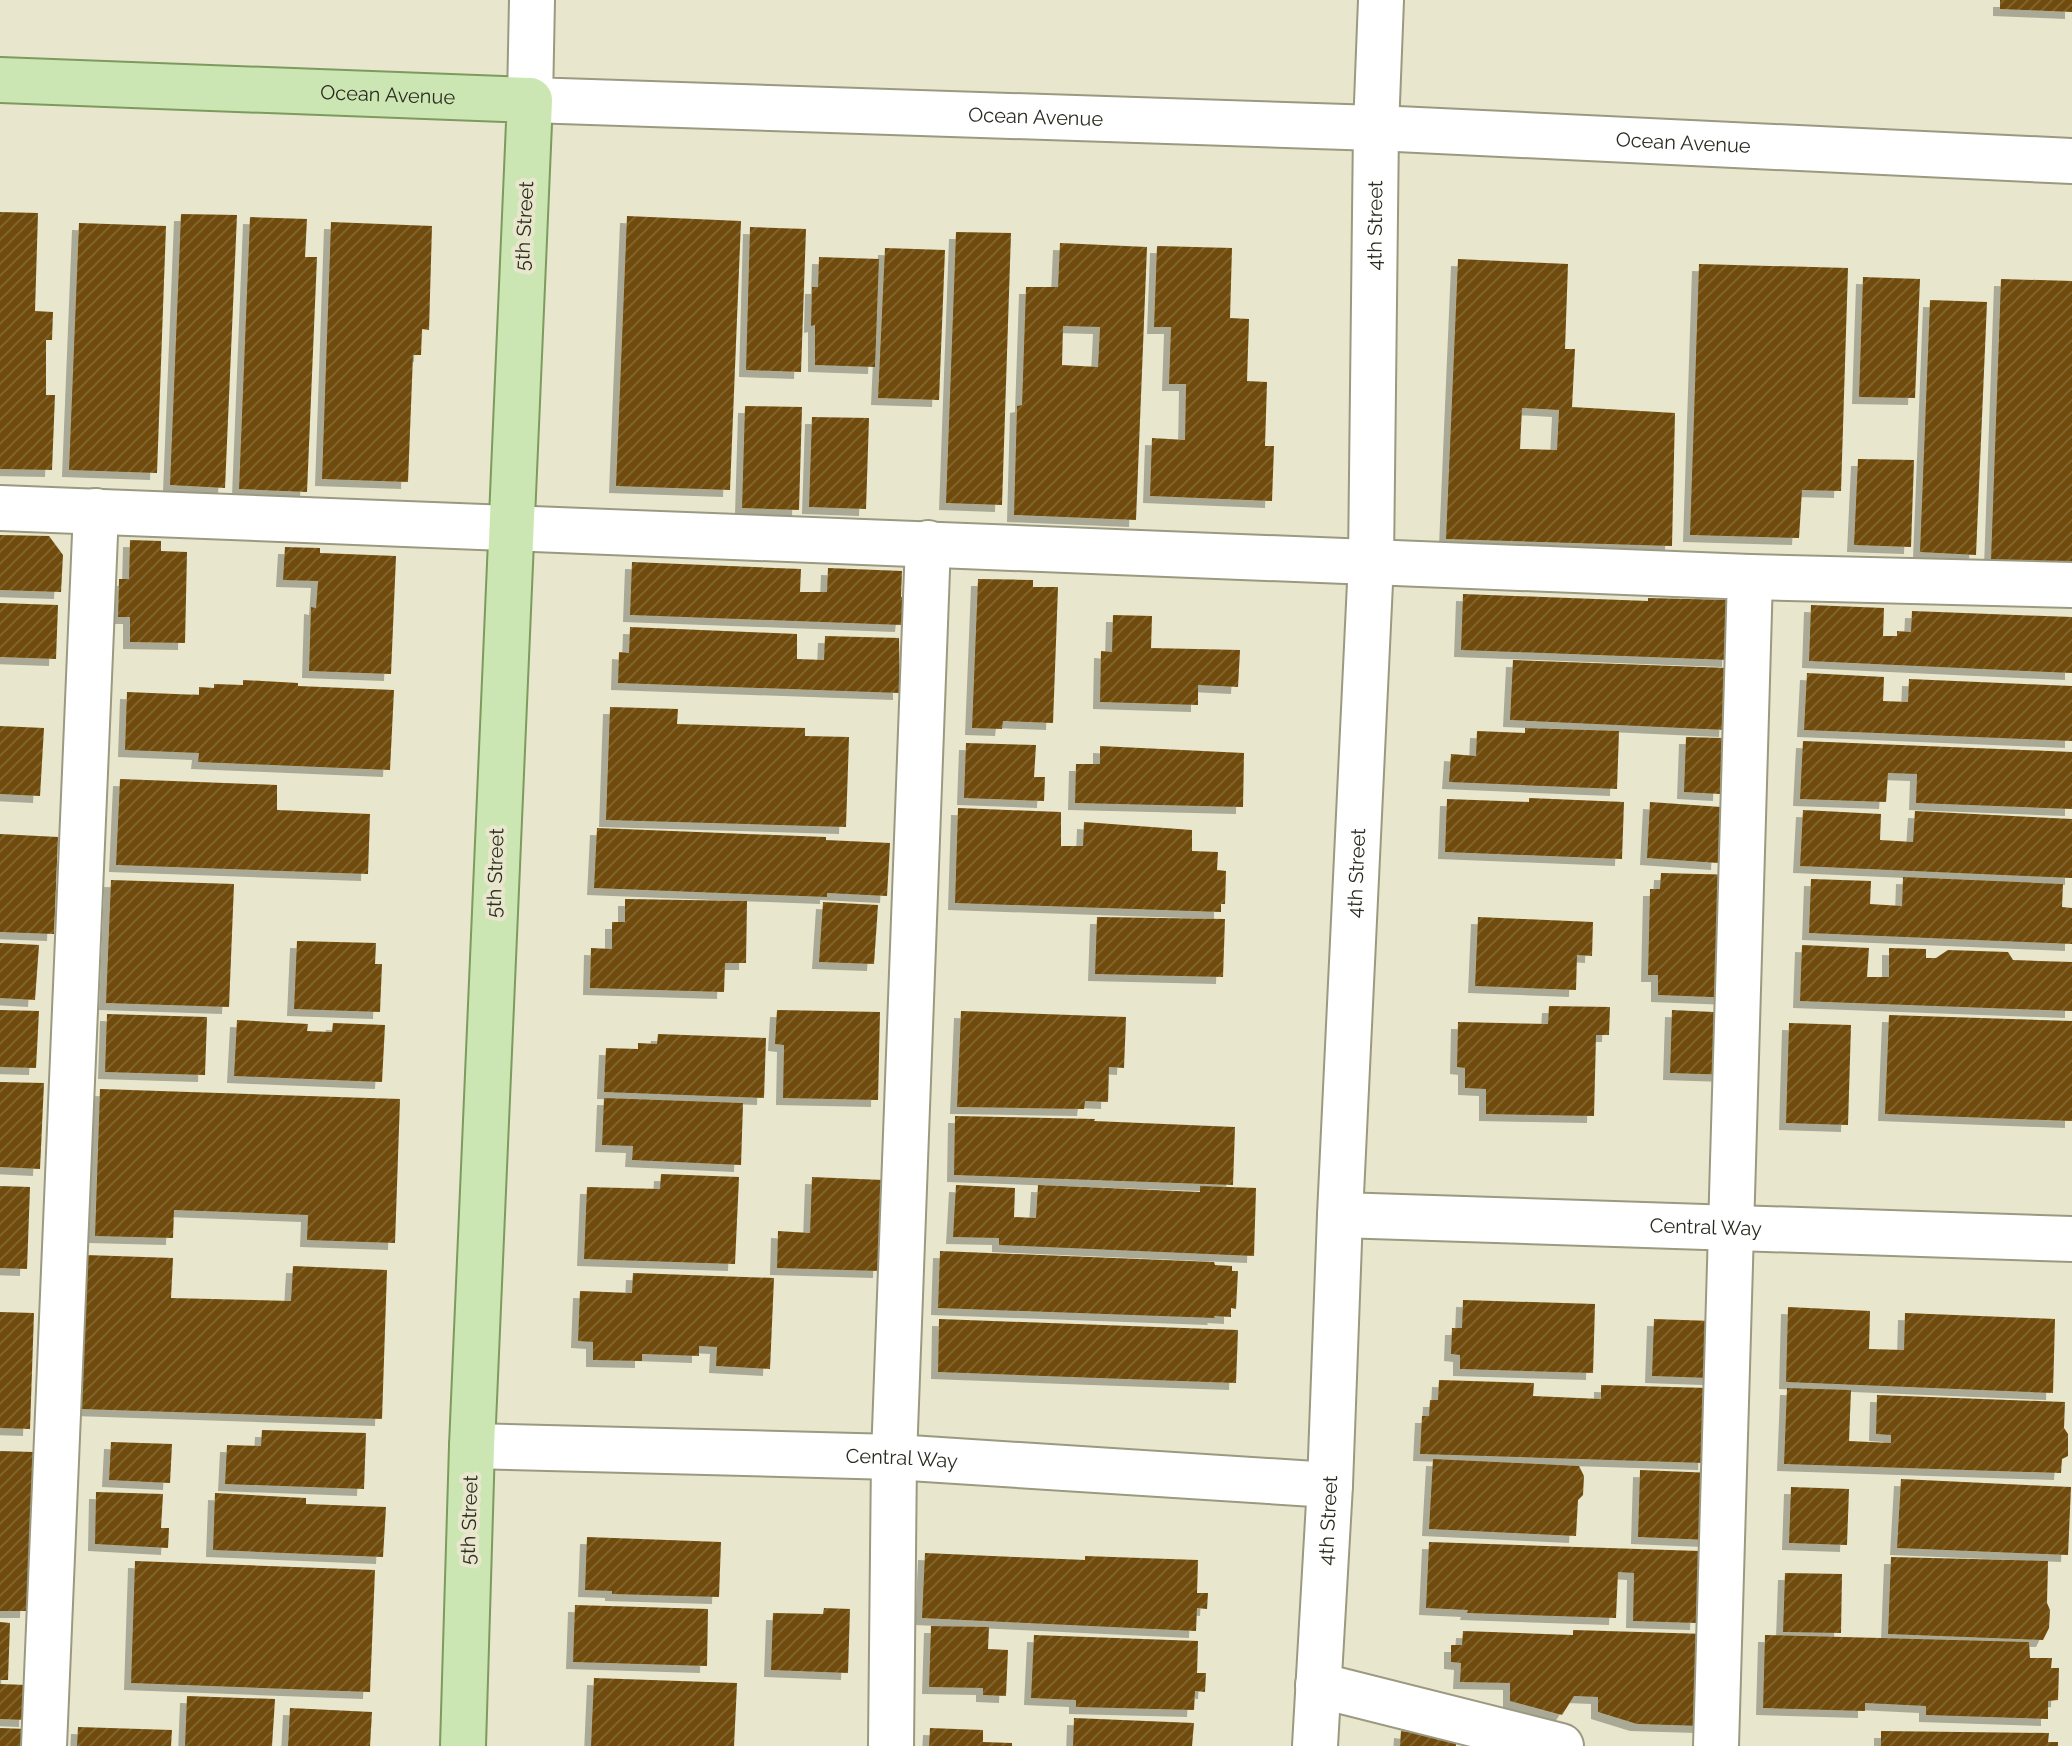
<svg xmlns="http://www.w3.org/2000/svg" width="2072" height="1746" font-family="Raleway,sans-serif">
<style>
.building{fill:url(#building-hatch);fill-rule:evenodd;filter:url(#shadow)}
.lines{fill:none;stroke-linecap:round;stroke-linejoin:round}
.minor-casing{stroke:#9b9980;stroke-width:48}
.major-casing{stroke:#7d9a5f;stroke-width:48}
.minor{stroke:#fff;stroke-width:44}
.major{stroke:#cbe6b3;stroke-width:44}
.labels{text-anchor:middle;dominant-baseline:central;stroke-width:8;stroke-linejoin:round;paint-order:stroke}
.street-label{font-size:20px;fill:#2c2b21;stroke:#e8e6cc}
</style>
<defs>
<pattern id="building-hatch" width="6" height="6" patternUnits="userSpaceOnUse" patternTransform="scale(2)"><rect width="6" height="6" fill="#6f4c0c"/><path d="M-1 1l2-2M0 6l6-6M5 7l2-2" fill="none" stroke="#7f632f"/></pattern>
<filter id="shadow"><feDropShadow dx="-7" dy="7" stdDeviation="0" flood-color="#0004"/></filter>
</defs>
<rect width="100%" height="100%" fill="#e8e6cc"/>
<g class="building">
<path d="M2000,0H2072V12L2000,9Z"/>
<path d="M0,212L38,213L35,311L53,312L52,340H46V395H55L52,470L0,469Z"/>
<path d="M181,214L237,215L225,488L170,485Z"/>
<path d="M627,216L741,221L730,490L616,486Z"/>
<path d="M250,217L307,219L305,257H317L307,492L239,489Z"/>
<path d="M331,222L432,226L429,330L422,329L421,355H413L408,482L322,479Z"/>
<path d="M79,223L166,226L157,473L69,470Z"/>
<path d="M750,227L806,229L801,372L746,370Z"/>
<path d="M956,232L1011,233L1002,505L946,503Z"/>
<path d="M1060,243L1147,247L1136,520L1014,515L1017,406L1022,405L1026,287H1058ZM1063,326L1100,327L1098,367L1062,365Z"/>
<path d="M1157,246L1232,248L1230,318L1249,319L1247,381L1267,382L1265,446H1274L1272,501L1150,496L1152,438L1185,440L1186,384H1169L1171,327H1154Z"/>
<path d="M885,248L945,250L939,400L878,398Z"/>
<path d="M819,257L879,259L875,367L815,365V325L811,326L812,287H818Z"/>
<path d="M1458,259L1568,264L1565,349H1575L1572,407L1675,413L1672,546L1446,539ZM1522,408L1559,410L1557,450L1520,449Z"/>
<path d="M1699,264L1848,268L1841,491L1802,490L1799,538L1690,535Z"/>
<path d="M1863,277L1920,279L1915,398L1859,397Z"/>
<path d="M2001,279L2072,281V562L1991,560Z"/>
<path d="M1930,300L1987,302L1976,555L1920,552Z"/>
<path d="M745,406L802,407L799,510L742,508Z"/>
<path d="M812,417L869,418L866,509L809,507Z"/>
<path d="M1858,459L1914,460L1911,547L1854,545Z"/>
<path d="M0,535L49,536L63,555L61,592L0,590Z"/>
<path d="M130,540L161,541V551L187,552L185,643L130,642V617H118L119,579H129Z"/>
<path d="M285,547L320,548V553L396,556L391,674L309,671L311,607L316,608L318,581L283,580Z"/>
<path d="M632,562L801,569L800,592H827L828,568L902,571L901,597H905L902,625L630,615Z"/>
<path d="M978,579L1033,580V587H1058L1053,723L1003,721L1002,729L972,728Z"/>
<path d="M1463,594L1648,601V598L1731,600L1729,660L1461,650Z"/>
<path d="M0,603L58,605L56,659L0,657Z"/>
<path d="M1811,605L1884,608L1883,636H1897V631L1911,632L1912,611L2072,617V673L1809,661Z"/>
<path d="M1113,615L1152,616L1151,648L1240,650L1238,687L1198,685V705L1100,702L1101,651L1112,652Z"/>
<path d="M630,627L797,634V659L824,660L825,636L899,638L900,693L618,683L619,652L629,653Z"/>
<path d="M1513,660L1729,668L1726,730L1510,720Z"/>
<path d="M1807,673L1884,677L1883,701L1908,702L1909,679L2072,686V741L1804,730Z"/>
<path d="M243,680L298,683V686L394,690L390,770L198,762L199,753L125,750L127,692L199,695V687L214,688V684L243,685Z"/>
<path d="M610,707L678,709L677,724L805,728V736L849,737L846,827L606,820Z"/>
<path d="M0,726L44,728L40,796L0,794Z"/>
<path d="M1525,728L1619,731L1617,789L1449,782L1451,754L1476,756L1477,731L1525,733Z"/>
<path d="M1686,737L1722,738L1720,794L1684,792Z"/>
<path d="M1803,741L2072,752V809L1916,803L1917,774L1888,773L1886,802L1800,799Z"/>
<path d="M966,743L1036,745L1034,777H1045L1044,801L964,798Z"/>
<path d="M1100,746L1244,753L1243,807L1075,803L1076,764H1100Z"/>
<path d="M120,779L277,785V810L370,814L368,874L116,865Z"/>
<path d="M1529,798L1624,802L1622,859L1445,852L1447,799L1529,802Z"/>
<path d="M1650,802L1721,807L1718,863L1647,858Z"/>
<path d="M958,808L1061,812V846H1083L1084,822L1192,830V851L1218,852L1217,870L1226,871L1225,904H1221V912L955,903Z"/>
<path d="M1803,810L1881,814L1880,840L1913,842L1915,811L2072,819V878L1800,866Z"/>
<path d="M597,828L826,837V840L890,843L887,896L827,893V897L594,888Z"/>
<path d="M0,834L58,837L54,934L0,932Z"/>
<path d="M1661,873L1739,875L1736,998L1658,995V975H1648L1650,889H1660Z"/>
<path d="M1903,877L2063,884L2062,907L2072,908V944L1809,933L1811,879L1871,881L1870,904L1902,906Z"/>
<path d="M111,880L234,884L229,1007L106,1003Z"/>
<path d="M625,899L747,901L746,963H725L724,992L590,988L591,948L612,949V922H625Z"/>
<path d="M823,902L878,905L874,964L819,962Z"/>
<path d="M1097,917L1225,919L1223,977L1095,974Z"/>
<path d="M1478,917L1593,922L1592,956L1577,955L1576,990L1475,986Z"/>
<path d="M297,941L376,943L375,964H382L380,1012L294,1009Z"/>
<path d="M0,943L39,945L35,1000L0,998Z"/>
<path d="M1802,945L1869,948L1867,977H1889V948L1926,949V958H1936L1948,950L2008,952L2013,960L2072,962V1011L1800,1001Z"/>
<path d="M1549,1006L1610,1007L1609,1035H1596L1594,1116L1486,1114V1089L1465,1088V1068L1457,1067L1458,1022L1548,1024Z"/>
<path d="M0,1010L39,1011L36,1068L0,1067Z"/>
<path d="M777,1010L880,1012L878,1100L783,1098L784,1045L775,1044Z"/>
<path d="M1672,1010L1734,1013L1731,1075L1670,1073Z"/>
<path d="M961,1011L1126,1017L1124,1068L1109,1067L1108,1102L1085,1101L1084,1109L957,1107Z"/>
<path d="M107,1014L207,1017L205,1075L105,1072Z"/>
<path d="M1889,1015L2072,1021V1121L1885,1114Z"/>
<path d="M237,1020L308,1024L307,1031L332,1032L333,1023L385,1025L382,1082L234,1076Z"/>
<path d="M1789,1023L1851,1025L1848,1125L1786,1123Z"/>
<path d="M658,1034L766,1038L764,1098L604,1092L606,1048L638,1049V1043L657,1044Z"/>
<path d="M0,1082L44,1083L40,1169L0,1167Z"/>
<path d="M100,1089L400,1099L395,1243L307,1240L308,1215L174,1210L173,1238L95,1236Z"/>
<path d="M604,1098L743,1103L741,1165L632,1160L633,1146L602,1145Z"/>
<path d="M955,1116L1095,1119L1094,1121L1235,1127L1233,1185L954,1175Z"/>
<path d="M661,1174L739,1177L735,1264L584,1259L587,1187L660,1189Z"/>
<path d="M812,1177L883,1180L880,1271L777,1268L778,1231L810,1233Z"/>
<path d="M956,1185L1015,1188L1014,1217L1036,1218L1038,1185L1200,1192V1186L1256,1188L1254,1256L999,1245V1238L953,1237Z"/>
<path d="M0,1186L30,1187L27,1269L0,1268Z"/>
<path d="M940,1251L1214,1262L1215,1265L1232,1266V1271H1238L1236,1309L1231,1308V1317L1214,1316L1215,1318L938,1308Z"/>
<path d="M86,1255L173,1258L171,1298L291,1301L293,1266L387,1270L382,1419L81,1409Z"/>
<path d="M633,1273L774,1278L770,1369L716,1366L717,1347L699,1346V1356L642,1354V1361L593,1360V1342L578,1341L580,1291L632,1293Z"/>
<path d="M1463,1300L1595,1304L1593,1373L1460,1369V1355L1451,1354L1452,1328H1462Z"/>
<path d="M1788,1307L1870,1311L1869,1349L1904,1350L1905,1313L2055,1319L2053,1393L1786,1382Z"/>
<path d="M0,1312L34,1313L30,1429L0,1428Z"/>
<path d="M939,1319L1238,1330L1236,1383L938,1372Z"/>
<path d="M1654,1319L1712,1321L1710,1378L1652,1376Z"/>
<path d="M1439,1380L1534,1383L1533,1396L1601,1399V1385L1708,1388L1705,1463L1420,1454L1422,1416H1429L1430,1400H1438Z"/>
<path d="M1787,1388L1851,1390L1849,1441L1891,1443V1435L1876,1434L1877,1395L2065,1402L2064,1428L2068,1434V1456L2062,1459L2061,1473L1784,1464Z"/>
<path d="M262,1430L366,1433L364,1489L225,1484L227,1445L261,1446Z"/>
<path d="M111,1442L172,1444L170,1483L109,1480Z"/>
<path d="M0,1451L34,1452L27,1611H0Z"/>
<path d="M1433,1459L1579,1466L1584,1476L1583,1495L1578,1500L1576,1536L1429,1529Z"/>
<path d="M1640,1470L1713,1473L1710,1540L1638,1537Z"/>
<path d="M1901,1479L2071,1487L2068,1555L1897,1548Z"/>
<path d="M1791,1487L1849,1489L1847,1545L1789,1543Z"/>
<path d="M96,1492L163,1494L161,1528H169L168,1548L95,1544Z"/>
<path d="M215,1493L306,1498V1504L386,1507L383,1557L213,1550Z"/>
<path d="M587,1537L721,1542L719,1597L612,1594V1591L585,1590Z"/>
<path d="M1429,1542L1700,1551L1697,1623L1633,1621L1634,1573L1618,1572L1616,1618L1467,1613L1468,1610L1426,1608Z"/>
<path d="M925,1553L1085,1560V1556L1198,1560L1197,1593H1208L1207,1609L1197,1608L1196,1631L922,1618Z"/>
<path d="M1891,1557L2048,1561L2047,1603L2050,1610L2049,1628L2043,1640L1888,1634Z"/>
<path d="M135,1561L375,1570L370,1692L131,1683Z"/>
<path d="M1785,1573L1842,1574L1841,1633L1783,1632Z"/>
<path d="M575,1605L708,1609L707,1666L573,1662Z"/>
<path d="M824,1608L850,1609L848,1673L771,1670L773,1613L823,1614Z"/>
<path d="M0,1622L10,1623L8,1680H0Z"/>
<path d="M931,1626L989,1627L988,1649L1008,1650L1006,1696L983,1695V1688L929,1687Z"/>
<path d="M1573,1630L1706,1634L1703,1726L1637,1724L1598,1712V1697L1574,1696L1562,1715L1510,1701V1683L1460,1682L1461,1663L1451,1662V1645H1462L1463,1631L1573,1635Z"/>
<path d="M1034,1635L1198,1641L1197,1673H1206L1205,1692L1195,1691L1194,1710L1076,1707V1700L1031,1698Z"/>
<path d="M1765,1635L2029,1642L2030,1658H2052L2051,1668H2059L2058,1700L2048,1701V1719L1926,1715V1706L1865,1703V1711L1763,1708Z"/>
<path d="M594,1678L737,1683L734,1746H591Z"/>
<path d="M0,1684L27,1685L26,1720L0,1719Z"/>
<path d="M187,1696L275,1699L272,1746H185Z"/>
<path d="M290,1708L372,1712L370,1746H288Z"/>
<path d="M1074,1718L1194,1723L1192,1746H1073Z"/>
<path d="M78,1727L172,1730L171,1746H77Z"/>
<path d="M0,1728L27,1729L26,1746H0Z"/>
<path d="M930,1728L983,1730V1742L1012,1743V1746H929Z"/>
<path d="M1401,1731L1438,1736L1437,1740H1456V1746H1400Z"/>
<path d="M1881,1731L2049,1733L2048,1742H2058V1746H1881Z"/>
</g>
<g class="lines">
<defs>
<g id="minor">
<path id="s1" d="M532,0L530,100L1376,128L2072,161"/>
<path d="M0,508L1750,577L2072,585"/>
<path id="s2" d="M1340,1215L2072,1239"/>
<path id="s3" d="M472,1446L894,1457L1330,1485"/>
<path d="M1318,1685L1561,1746"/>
<path d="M44,1746L96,511"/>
<path d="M891,1746L894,1457L928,543"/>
<path id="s4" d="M1315,1746L1330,1485L1340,1215L1371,562L1376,128L1381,0"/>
<path d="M1716,1746L1750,577"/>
</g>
<g id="major">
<path id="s5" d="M0,80L530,100L472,1446L463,1746"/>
</g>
</defs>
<use href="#minor" class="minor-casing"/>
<use href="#major" class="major-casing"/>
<use href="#minor" class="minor"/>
<use href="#major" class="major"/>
</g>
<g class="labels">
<g class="street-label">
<text stroke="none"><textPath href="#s5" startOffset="388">Ocean Avenue</textPath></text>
<text stroke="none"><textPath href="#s1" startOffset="606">Ocean Avenue</textPath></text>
<text stroke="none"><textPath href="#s1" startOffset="1254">Ocean Avenue</textPath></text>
<text transform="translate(524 226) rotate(-87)">5th Street</text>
<text stroke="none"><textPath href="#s4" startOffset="1522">4th Street</textPath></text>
<text transform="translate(495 873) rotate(-88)">5th Street</text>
<text stroke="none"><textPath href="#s4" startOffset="874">4th Street</textPath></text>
<text stroke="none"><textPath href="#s2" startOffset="366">Central Way</textPath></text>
<text stroke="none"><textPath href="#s3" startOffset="430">Central Way</textPath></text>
<text transform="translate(469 1520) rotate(-88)">5th Street</text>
<text stroke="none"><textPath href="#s4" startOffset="226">4th Street</textPath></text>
</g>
</g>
</svg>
